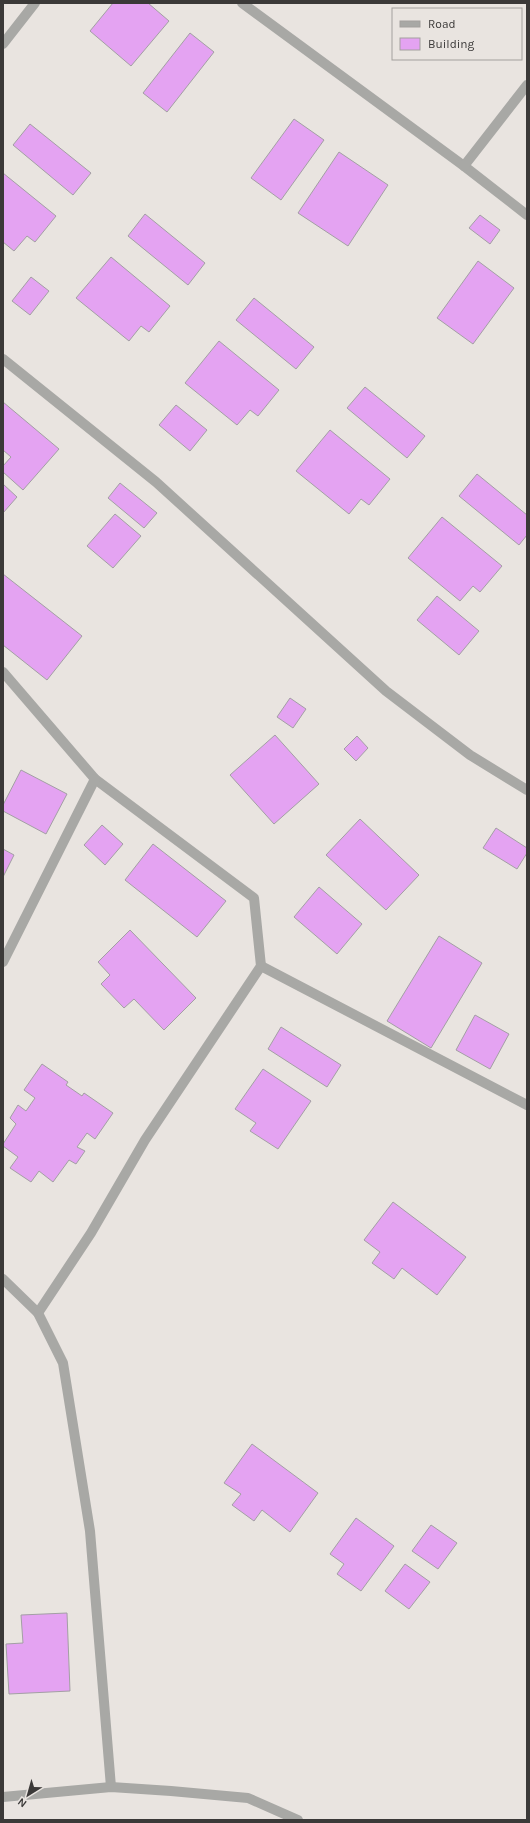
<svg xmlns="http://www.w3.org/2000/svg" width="530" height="1823" font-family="Karla,sans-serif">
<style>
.building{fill:#e4a3f2;stroke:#a39fa4}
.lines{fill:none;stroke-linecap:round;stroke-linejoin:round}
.minor{stroke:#a8a8a5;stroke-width:10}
</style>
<rect width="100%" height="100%" fill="#e9e4e0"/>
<g class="building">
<path d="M113,3H148L169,21L131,66L90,31Z"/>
<path d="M190,33L214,52L167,112L143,93Z"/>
<path d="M294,119L324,140L281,200L251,178Z"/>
<path d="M30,124L91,173L73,195L13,145Z"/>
<path d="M339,152L388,185L348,246L298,213Z"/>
<path d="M3,173L56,216L35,242L27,236L14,251L3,242Z"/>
<path d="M145,214L205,263L188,285L128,236Z"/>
<path d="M480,215L500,230L490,244L469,228Z"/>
<path d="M111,257L170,306L149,332L141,326L129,341L76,298Z"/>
<path d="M478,261L514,288L473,344L437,318Z"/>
<path d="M31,277L49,291L30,315L12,301Z"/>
<path d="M254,298L314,347L296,369L236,320Z"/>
<path d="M219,341L279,390L258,416L250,410L237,425L185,383Z"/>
<path d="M365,387L425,436L407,458L347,408Z"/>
<path d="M3,402L59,449L23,490L3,472V466L11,457L3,450Z"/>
<path d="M176,405L207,430L190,451L159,425Z"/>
<path d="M330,430L390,479L369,505L361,499L349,514L296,471Z"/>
<path d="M477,474L527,515V535L519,545L459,496Z"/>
<path d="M120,483L157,513L144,528L108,498Z"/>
<path d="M3,484L17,497L3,513Z"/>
<path d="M115,514L141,536L113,568L87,546Z"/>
<path d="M442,517L502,566L480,592L473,586L460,601L408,558Z"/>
<path d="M3,574L82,636L47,680L3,645Z"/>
<path d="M437,596L479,631L459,655L417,620Z"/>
<path d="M290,698L306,709L293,728L277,717Z"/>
<path d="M275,735L319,784L274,824L230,775Z"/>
<path d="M357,736L368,748L356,761L344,749Z"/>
<path d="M21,770L67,794L46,834L3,811V805Z"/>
<path d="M360,819L419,875L386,910L326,855Z"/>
<path d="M102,825L123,844L105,865L84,845Z"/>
<path d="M496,828L527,848V853L517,869L483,848Z"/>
<path d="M153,844L226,901L197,937L125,880Z"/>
<path d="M3,849L14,855L3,877Z"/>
<path d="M319,887L362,924L337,954L294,917Z"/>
<path d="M130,930L196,998L164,1030L134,999L124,1008L101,984L110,975L98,962Z"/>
<path d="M439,936L482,963L431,1048L387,1021Z"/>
<path d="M475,1015L509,1034L490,1069L456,1050Z"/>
<path d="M281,1027L341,1065L327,1087L268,1049Z"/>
<path d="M42,1064L68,1082L66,1085L82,1096L84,1093L113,1113L95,1139L87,1133L77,1147L85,1151L76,1164L69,1160L53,1182L39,1171L31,1182L10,1168L18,1157L3,1146V1144L16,1124L10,1118L18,1105L26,1111L35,1098L24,1090Z"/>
<path d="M263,1069L311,1101L278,1149L250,1131L256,1123L235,1109Z"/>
<path d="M393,1202L466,1257L437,1295L402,1268L394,1279L372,1263L380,1252L364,1240Z"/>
<path d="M252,1444L318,1493L290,1532L262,1510L254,1521L232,1505L241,1494L224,1483Z"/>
<path d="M356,1518L394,1546L361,1591L337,1574L344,1564L330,1554Z"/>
<path d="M431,1525L457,1543L438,1569L412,1551Z"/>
<path d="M405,1564L430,1582L409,1609L385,1591Z"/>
<path d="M67,1613L70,1691L9,1694L6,1644L23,1643L21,1615Z"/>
</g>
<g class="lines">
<g class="minor">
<path d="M242,3L464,166L527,215"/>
<path d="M3,44L35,3"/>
<path d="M464,166L527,85"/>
<path d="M3,359L156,482L386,691L470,755L527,790"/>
<path d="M3,672L95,779L254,898L261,966L145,1140L91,1233L38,1313"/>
<path d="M3,962L95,779"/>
<path d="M261,966L527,1105"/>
<path d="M3,1279L38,1313L63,1363L90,1531L111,1787"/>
<path d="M3,1797L111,1787L171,1791L248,1798L298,1820"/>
</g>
</g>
<rect width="530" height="1823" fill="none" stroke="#3b3938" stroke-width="8"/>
<rect x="392" y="8" width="130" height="52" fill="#e9e4e0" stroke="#a3a09d"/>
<rect x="400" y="21" width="20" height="6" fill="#a8a8a5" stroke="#a3a09d"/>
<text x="428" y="28" font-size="12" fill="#3b3938">Road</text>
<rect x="400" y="38" width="20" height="12" fill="#e4a3f2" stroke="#a3a09d"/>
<text x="428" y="48" font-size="12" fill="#3b3938">Building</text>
<g transform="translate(28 1795) rotate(217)" stroke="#e9e4e0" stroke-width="3" paint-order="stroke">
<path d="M0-3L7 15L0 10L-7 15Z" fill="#3b3938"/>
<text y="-6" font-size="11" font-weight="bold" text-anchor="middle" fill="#3b3938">N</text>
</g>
</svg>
